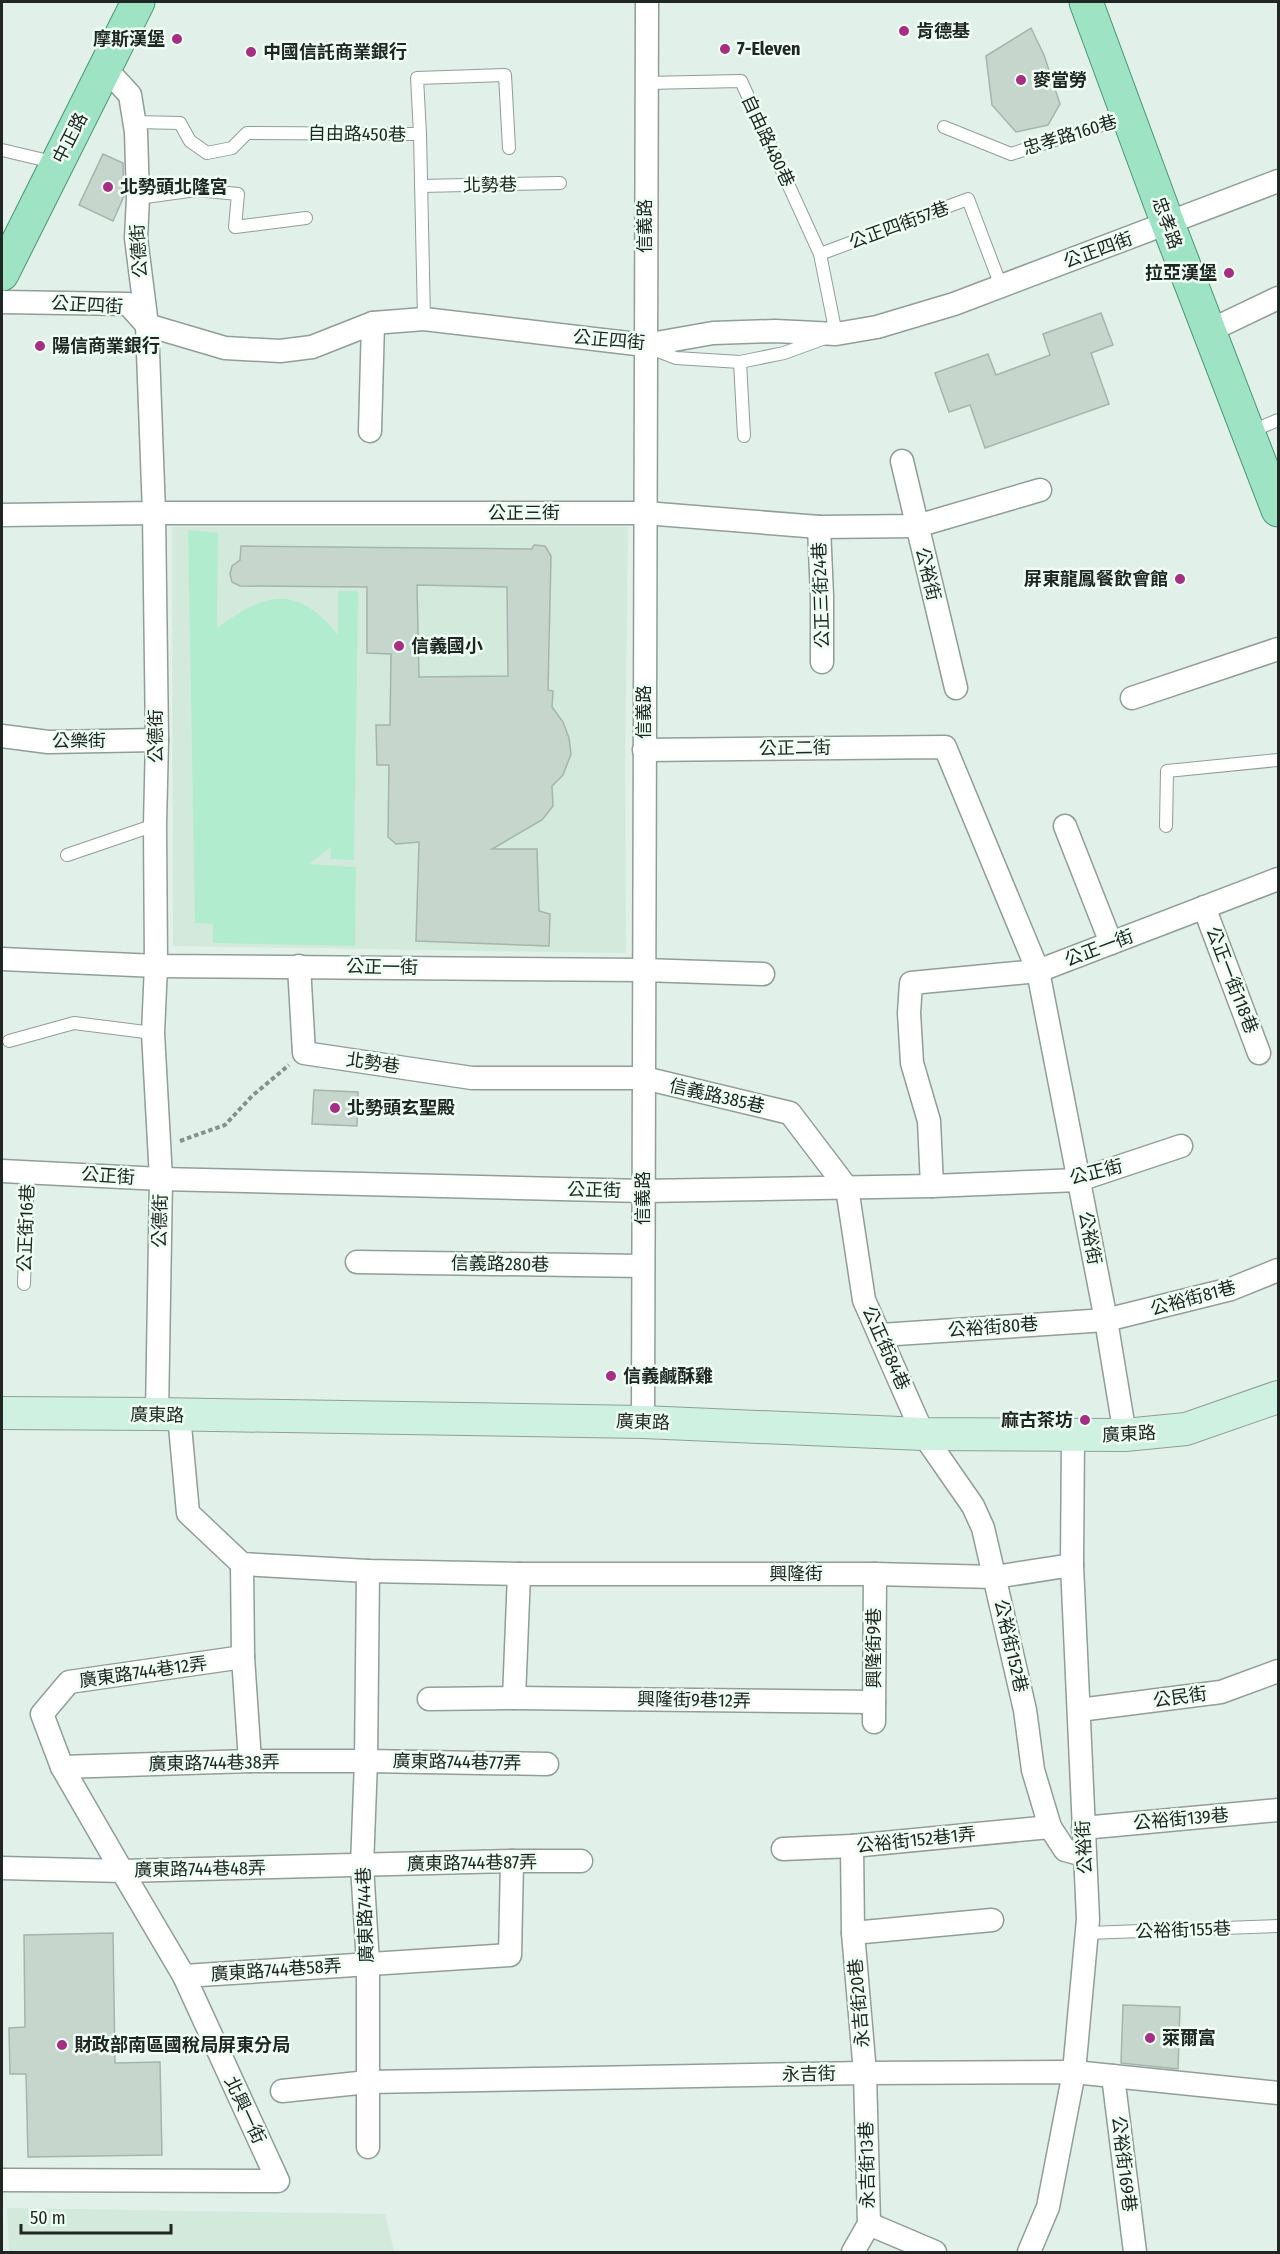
<svg xmlns="http://www.w3.org/2000/svg" width="1280" height="2254" font-family="'Fira Sans Condensed','Noto Sans TC',sans-serif">
<style>
.built{fill:#d2e9dc}
.green{fill:#b2eccf}
.building{fill:#c7d6cd;stroke:#a5b4ac;stroke-width:1.5;fill-rule:evenodd}
.lines{fill:none;stroke-linecap:round;stroke-linejoin:round}
.lane-casing{stroke:#909e97;stroke-width:14}
.street-casing{stroke:#909e97;stroke-width:25}
.secondary-casing{stroke:#909e97;stroke-width:34}
.primary-casing{stroke:#499574;stroke-width:35}
.path{stroke:#86918b;stroke-width:4;stroke-dasharray:4.5 3;stroke-linecap:butt}
.lane{stroke:#fff;stroke-width:12}
.street{stroke:#fff;stroke-width:22}
.secondary{stroke:#cff1e2;stroke-width:32}
.primary{stroke:#9fe3c5;stroke-width:33}
.poi-dot{fill:#a72e83;stroke:#eefef5;stroke-width:2}
.labels{text-anchor:middle;dominant-baseline:central;stroke-width:5;stroke-linejoin:round;paint-order:stroke}
.poi-label{font-size:18px;font-weight:bold;fill:#202623;stroke:#eefef5;text-anchor:start}
.street-label{font-size:18px;fill:#202623;stroke:#eefef5}
</style>
<rect width="100%" height="100%" fill="#e1f0e8"/>
<g class="built">
<path d="M172,527H628L625,764L626,953L173,946Z"/>
<path d="M7,2208L385,2214L394,2252H9Z"/>
</g>
<path class="green" d="M188,530L218,533L217,628C265,592 297,584 338,635V591H358L354,860L330,859L331,847L309,864L356,867L355,946L213,943V924L195,923Z"/>
<g class="building">
<path d="M1031,28L1044,55L1060,104L1048,125L1016,132L992,105L986,56Z"/>
<path d="M103,154L123,163L124,196L113,221L79,205Z"/>
<path d="M1101,313L1113,345L1091,353L1109,404L985,448L970,405L949,412L935,373L988,354L996,375L1050,355L1043,334Z"/>
<path d="M534,545L545,546L551,556L548,690L553,691L552,707L563,722L569,738L571,754L563,775L552,786L553,806L542,820L492,849H537L539,911L550,914L549,946L416,941L419,842L396,844L388,837L389,765H377L376,725H390L391,654L367,653V587L240,586L232,582L230,574L232,566L240,560L241,546L532,549ZM417,585L507,587L508,676L419,677Z"/>
<path d="M314,1090L358,1092L357,1126L312,1124Z"/>
<path d="M113,1933L115,2063L160,2062L162,2155L28,2157L26,2074H10L9,2028L25,2027L24,1935Z"/>
<path d="M1123,2005L1180,2007L1178,2069L1121,2063Z"/>
</g>
<g class="lines">
<defs>
<g id="lane">
<path d="M646,83L741,81L820,254"/>
<path d="M135,122L180,123L190,141L207,153L232,148L247,133L420,134L417,78L505,75L509,148"/>
<path d="M944,127L1011,154L1127,117"/>
<path d="M420,134L424,319"/>
<path d="M2,150L57,163"/>
<path d="M421,186L560,183"/>
<path d="M138,198L196,190L238,194L235,227L306,218"/>
<path d="M650,348L676,358L740,362L784,353L836,334L820,254L968,199L1001,286"/>
<path d="M740,362L744,436"/>
<path d="M1250,432L1278,420"/>
<path d="M1166,826L1167,771L1278,760"/>
<path d="M67,855L155,825"/>
<path d="M9,1041L74,1023L153,1033"/>
<path d="M24,1284L28,1171"/>
<path d="M1087,1933L1278,1926"/>
</g>
<g id="street">
<path d="M106,69L130,95L136,132L138,198L136,238L147,325L154,513L157,740L155,825L156,966L153,1033L161,1179L157,1414"/>
<path d="M2,302L128,304L147,325L225,348L280,351L312,347L373,323L424,319L645,345L713,333L775,331L836,334L877,327L954,304L1278,181"/>
<path d="M1209,331L1278,298"/>
<path d="M370,431L373,323"/>
<path d="M902,461L956,688"/>
<path d="M2,515L154,513H645L819,527L917,526L1040,490"/>
<path d="M819,527L822,596V662"/>
<path d="M1132,698L1278,649"/>
<path d="M2,736L48,742L157,740"/>
<path d="M644,750L945,747L1038,971L1106,1320L1125,1435"/>
<path d="M1065,826L1111,943"/>
<path d="M1204,907L1259,1053"/>
<path d="M2,959L156,966L643,970L763,974"/>
<path d="M299,966L304,1053L472,1078H644L790,1113L847,1188L864,1300L923,1434L973,1506L983,1528L1025,1710L1033,1770L1050,1827L1065,1850L1084,1855"/>
<path d="M2,1171L161,1179L643,1191L932,1186L1079,1180L1181,1146"/>
<path d="M932,1186L929,1121L912,1063L909,1013L911,983L1038,971L1278,879"/>
<path d="M357,1262L643,1266"/>
<path d="M881,1335L1106,1320L1231,1289L1278,1270"/>
<path d="M179,1415L188,1513L242,1564L368,1571L519,1574H875L995,1577L1072,1565"/>
<path d="M643,1422L647,2"/>
<path d="M242,1564L243,1657L250,1761"/>
<path d="M368,1571L366,1761L362,1866L368,1963V2147"/>
<path d="M243,1657L69,1682L42,1714L62,1767L122,1871L512,1861H581"/>
<path d="M514,1698L874,1702"/>
<path d="M429,1699L514,1698L519,1574"/>
<path d="M1079,1710L1221,1692L1278,1671"/>
<path d="M874,1722L875,1574"/>
<path d="M62,1767L250,1761H366L547,1764"/>
<path d="M1083,1828L1278,1810"/>
<path d="M852,1846L853,1933L865,2073L869,2224L853,2252"/>
<path d="M783,1849L852,1846L1050,1827"/>
<path d="M2,1868L122,1871L184,1976L278,2181L2,2180"/>
<path d="M853,1933L992,1920"/>
<path d="M184,1976L510,1955L512,1861"/>
<path d="M1113,2076L1135,2252"/>
<path d="M282,2091L368,2082L865,2073L1074,2072L1278,2093"/>
<path d="M869,2224L935,2252"/>
<path d="M1029,2252L1048,2207L1074,2072L1088,1919L1072,1565L1073,1436"/>
</g>
<path id="secondary" d="M2,1413L157,1414L643,1422L923,1434L1125,1435L1186,1429L1278,1397"/>
<g id="primary">
<path d="M1086,2L1168,224L1278,510"/>
<path d="M2,274L138,2"/>
</g>
</defs>
<use href="#lane" class="lane-casing"/>
<use href="#street" class="street-casing"/>
<use href="#secondary" class="secondary-casing"/>
<use href="#primary" class="primary-casing"/>
<path class="path" d="M180,1141L225,1125L252,1096L289,1065"/>
<use href="#lane" class="lane"/>
<use href="#street" class="street"/>
<use href="#secondary" class="secondary"/>
<use href="#primary" class="primary"/>
</g>
<g class="poi-dot">
<circle cx="904" cy="31" r="6"/>
<circle cx="177" cy="39" r="6"/>
<circle cx="725" cy="49" r="6"/>
<circle cx="251" cy="52" r="6"/>
<circle cx="1021" cy="80" r="6"/>
<circle cx="108" cy="187" r="6"/>
<circle cx="1229" cy="273" r="6"/>
<circle cx="40" cy="346" r="6"/>
<circle cx="1180" cy="579" r="6"/>
<circle cx="399" cy="646" r="6"/>
<circle cx="335" cy="1108" r="6"/>
<circle cx="611" cy="1376" r="6"/>
<circle cx="1085" cy="1420" r="6"/>
<circle cx="1150" cy="2038" r="6"/>
<circle cx="62" cy="2045" r="6"/>
</g>
<g class="labels">
<g class="poi-label">
<text x="916" y="31">肯德基</text>
<text x="165" y="39" text-anchor="end">摩斯漢堡</text>
<text x="737" y="49">7-Eleven</text>
<text x="263" y="52">中國信託商業銀行</text>
<text x="1033" y="80">麥當勞</text>
<text x="120" y="187">北勢頭北隆宮</text>
<text x="1217" y="273" text-anchor="end">拉亞漢堡</text>
<text x="52" y="346">陽信商業銀行</text>
<text x="1168" y="579" text-anchor="end">屏東龍鳳餐飲會館</text>
<text x="411" y="646">信義國小</text>
<text x="347" y="1108">北勢頭玄聖殿</text>
<text x="623" y="1376">信義鹹酥雞</text>
<text x="1073" y="1420" text-anchor="end">麻古茶坊</text>
<text x="1162" y="2038">萊爾富</text>
<text x="74" y="2045">財政部南區國稅局屏東分局</text>
</g>
<g class="street-label">
<text transform="translate(357 134) rotate(1)">自由路450巷</text>
<text transform="translate(1070 135) rotate(-17)">忠孝路160巷</text>
<text transform="translate(70 138) rotate(-63)">中正路</text>
<text transform="translate(768 141) rotate(65)">自由路480巷</text>
<text transform="translate(490 185) rotate(-1)">北勢巷</text>
<text transform="translate(1167 223) rotate(70)">忠孝路</text>
<text transform="translate(899 225) rotate(-20)">公正四街57巷</text>
<text transform="translate(645 226) rotate(-90)">信義路</text>
<text transform="translate(1098 250) rotate(-20)">公正四街</text>
<text transform="translate(139 251) rotate(-94)">公德街</text>
<text transform="translate(87 305) rotate(3)">公正四街</text>
<text transform="translate(609 340) rotate(5)">公正四街</text>
<text x="524" y="513">公正三街</text>
<text transform="translate(928 574) rotate(76)">公裕街</text>
<text transform="translate(821 595) rotate(-92)">公正三街24巷</text>
<text transform="translate(644 712) rotate(-90)">信義路</text>
<text transform="translate(156 736) rotate(-90)">公德街</text>
<text x="79" y="741">公樂街</text>
<text transform="translate(795 748) rotate(-1)">公正二街</text>
<text transform="translate(1099 948) rotate(-21)">公正一街</text>
<text transform="translate(382 967) rotate(1)">公正一街</text>
<text transform="translate(1232 980) rotate(69)">公正一街118巷</text>
<text transform="translate(373 1063) rotate(8)">北勢巷</text>
<text transform="translate(717 1096) rotate(13)">信義路385巷</text>
<text transform="translate(1096 1172) rotate(-14)">公正街</text>
<text transform="translate(108 1176) rotate(4)">公正街</text>
<text transform="translate(594 1190) rotate(1)">公正街</text>
<text transform="translate(643 1198) rotate(-90)">信義路</text>
<text transform="translate(160 1221) rotate(-89)">公德街</text>
<text transform="translate(26 1228) rotate(-88)">公正街16巷</text>
<text transform="translate(1090 1238) rotate(79)">公裕街</text>
<text transform="translate(500 1264) rotate(1)">信義路280巷</text>
<text transform="translate(1193 1298) rotate(-15)">公裕街81巷</text>
<text transform="translate(993 1327) rotate(-4)">公裕街80巷</text>
<text transform="translate(886 1348) rotate(66)">公正街84巷</text>
<text transform="translate(157 1415) rotate(1)">廣東路</text>
<text transform="translate(643 1422) rotate(2)">廣東路</text>
<text transform="translate(1129 1434) rotate(-3)">廣東路</text>
<text x="796" y="1574">興隆街</text>
<text transform="translate(1011 1646) rotate(77)">公裕街152巷</text>
<text transform="translate(874 1648) rotate(-90)">興隆街9巷</text>
<text transform="translate(143 1672) rotate(-8)">廣東路744巷12弄</text>
<text transform="translate(1180 1697) rotate(-8)">公民街</text>
<text transform="translate(694 1700) rotate(1)">興隆街9巷12弄</text>
<text transform="translate(457 1762) rotate(1)">廣東路744巷77弄</text>
<text transform="translate(214 1763) rotate(-1)">廣東路744巷38弄</text>
<text transform="translate(1181 1819) rotate(-5)">公裕街139巷</text>
<text transform="translate(916 1840) rotate(-6)">公裕街152巷1弄</text>
<text transform="translate(1084 1847) rotate(-93)">公裕街</text>
<text transform="translate(472 1863) rotate(-1)">廣東路744巷87弄</text>
<text transform="translate(200 1869) rotate(-1)">廣東路744巷48弄</text>
<text transform="translate(365 1915) rotate(-92)">廣東路744巷</text>
<text transform="translate(1183 1930) rotate(-2)">公裕街155巷</text>
<text transform="translate(276 1970) rotate(-4)">廣東路744巷58弄</text>
<text transform="translate(859 2003) rotate(-95)">永吉街20巷</text>
<text transform="translate(809 2074) rotate(-1)">永吉街</text>
<text transform="translate(245 2110) rotate(65)">北興一街</text>
<text transform="translate(1124 2164) rotate(83)">公裕街169巷</text>
<text transform="translate(867 2165) rotate(-91)">永吉街13巷</text>
</g>
</g>
<rect width="1280" height="2254" fill="none" stroke="#202623" stroke-width="6"/>
<path d="M21 2224v9h150v-9" fill="none" stroke="#202623" stroke-width="3"/>
<text x="30" y="2224" font-size="18" fill="#202623" stroke="#eefef5" stroke-width="4.5" paint-order="stroke">50 m</text>
</svg>
